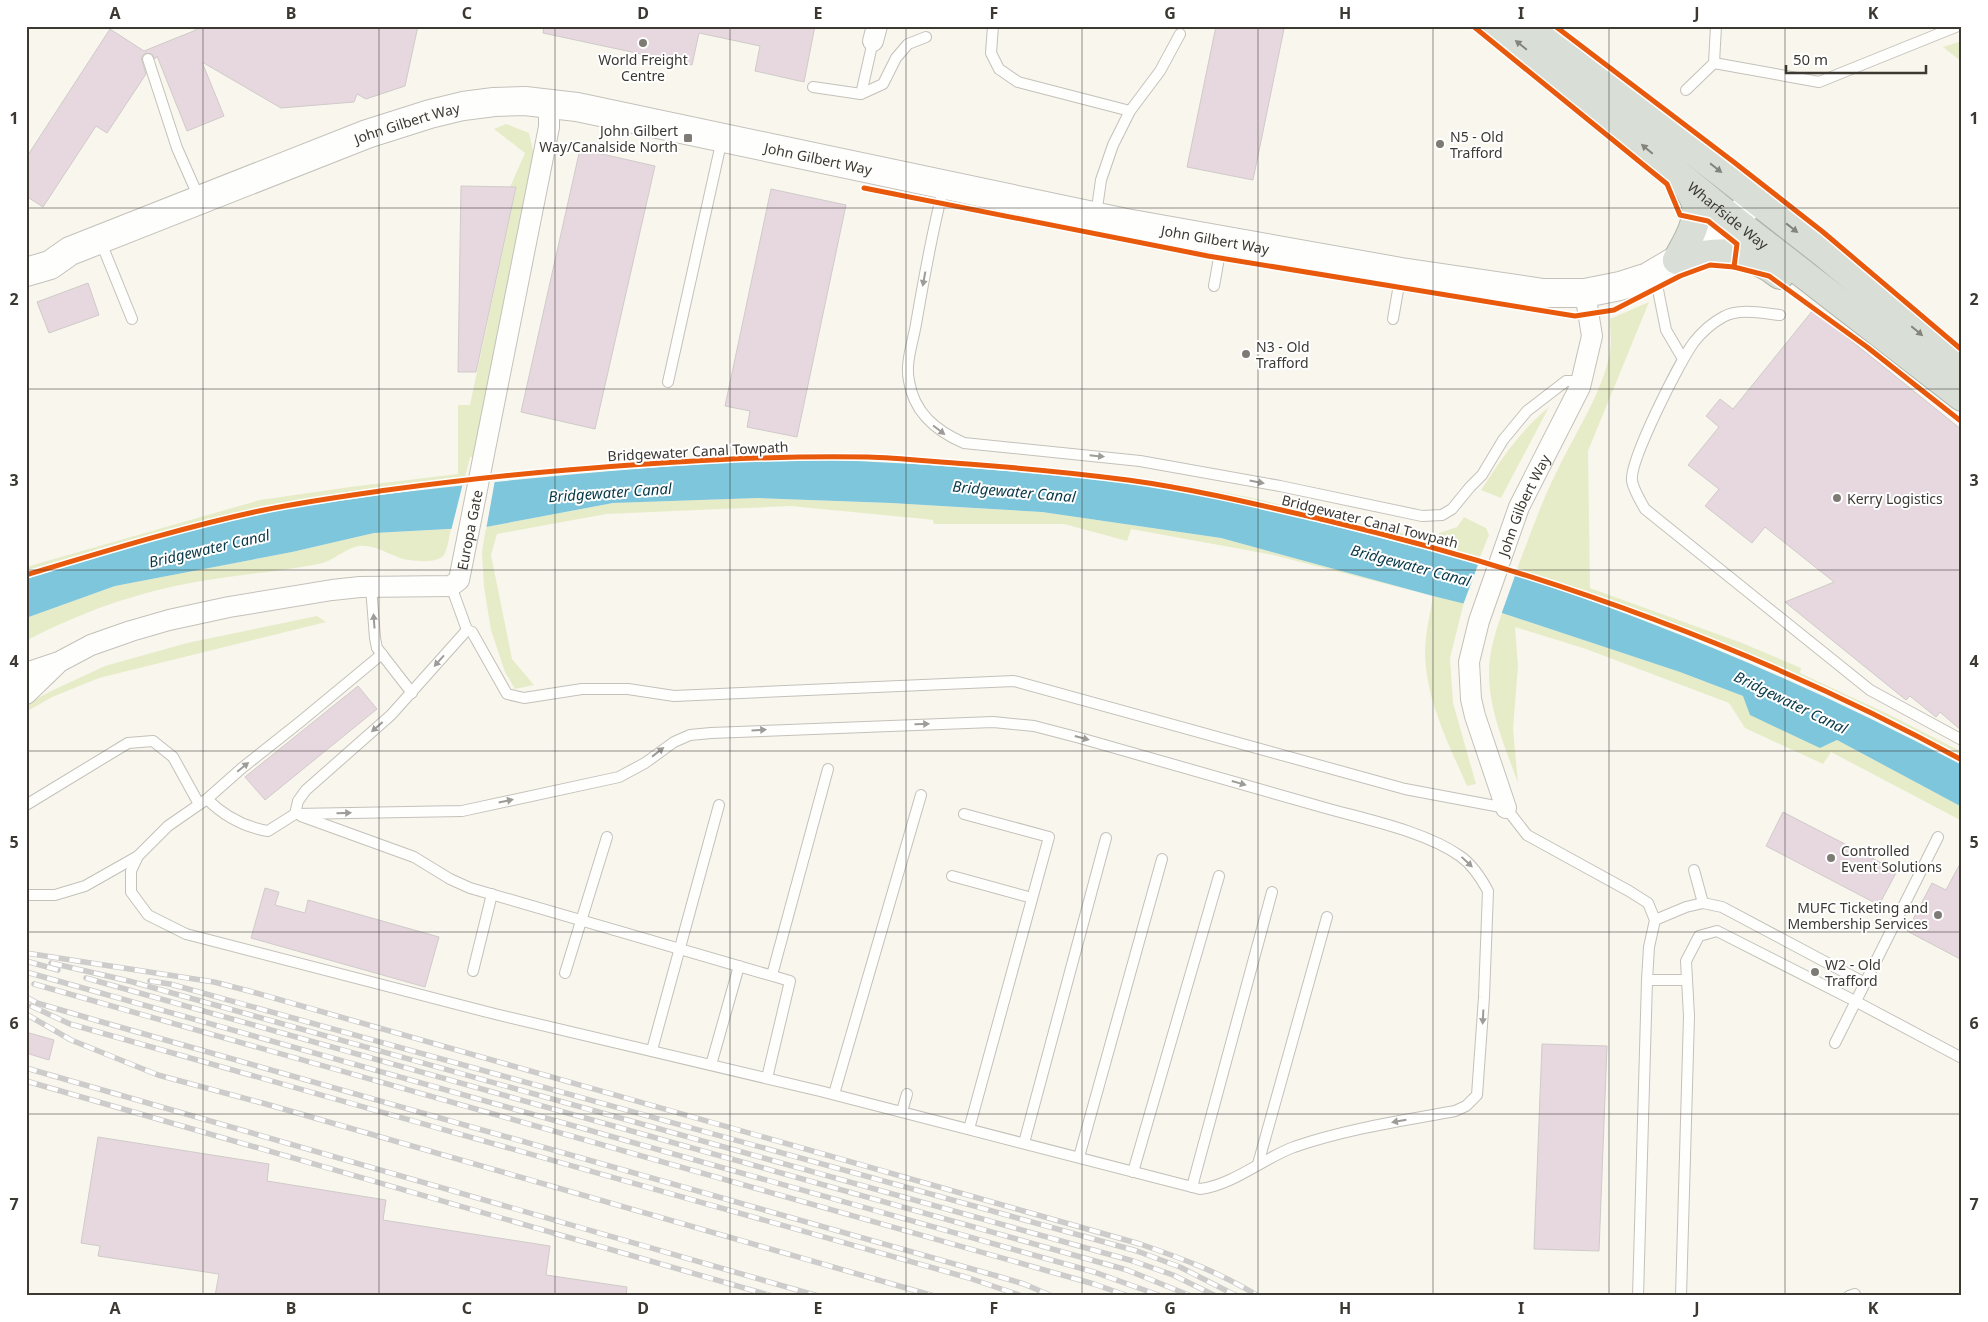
<svg xmlns="http://www.w3.org/2000/svg" width="1988" height="1322" font-family="'Noto Sans',sans-serif">
<style>
.green{fill:#e7ecc8}
.water{fill:#7dc6dc}
.pier{fill:#f9f6ee}
.building{fill:#e7d8df;stroke:#cfcbc9}
.lines{fill:none;stroke-linecap:round;stroke-linejoin:round}
.lane-casing{stroke:#c4c1ba;stroke-width:12}
.street-casing{stroke:#c4c1ba;stroke-width:22}
.secondary-casing{stroke:#c4c1ba;stroke-width:30}
.highway-casing{stroke:#afb4a9;stroke-width:30}
.lane{stroke:#fefefc;stroke-width:10}
.street{stroke:#fefefc;stroke-width:20}
.secondary{stroke:#fefefc;stroke-width:28}
.highway{stroke:#d9dfd6;stroke-width:28}
.rail-casing{stroke:#cdccca;stroke-width:5.5}
.rail{stroke:#fff;stroke-width:4;stroke-dasharray:11;stroke-linecap:butt}
.cycleway-casing{stroke:#fff;stroke-width:8}
.cycleway{stroke:#e8590c;stroke-width:5}
.oneway{fill:#83847c}
.oneway2{fill:#9d9c98}
.grid{fill:none;stroke:#3c3933;stroke-width:1;stroke-opacity:0.55}
.poi-dot{fill:#7e7b74;stroke:#fff;stroke-width:2}
.labels{text-anchor:middle;dominant-baseline:central;stroke-width:4;stroke-linejoin:round;paint-order:stroke}
.poi-label{font-size:14px;fill:#3c3933;stroke:#fff;text-anchor:start}
.street-label{font-size:14px;fill:#3c3933;stroke:#fff}
.water-label{font-size:15px;font-style:italic;fill:#083948;stroke:#fff}
.neatline{fill:none;stroke:#3c3933;stroke-width:2}
.grid-label{font-size:16px;text-anchor:middle;font-weight:bold;fill:#3c3933}
</style>
<rect width="100%" height="100%" fill="#f9f6ee"/>
<g class="green">
<path d="M1962,41V62L1943,47Z"/>
<path d="M506,124L529,133L534,155L473,457H470L465,477L351,492L261,507L106,547L26,571V567L260,500L350,487L458,474V405H470L516,188L510,187L525,153L494,129Z"/>
<path d="M1649,302L1588,451L1590,588L1742,643L1801,668L1800,673L1890,715L1962,752V757C1925,736 1887,718 1850,701C1742,649 1631,607 1517,569C1530,535 1542,500 1559,467C1577,430 1601,395 1610,353C1612,342 1610,330 1610,319Z"/>
<path d="M1549,407L1501,498L1481,490C1501,459 1520,431 1549,407Z"/>
<path d="M1148,478L1248,497L1436,541L1439,533L1457,527L1464,517L1486,528L1489,535L1480,557L1315,514Z"/>
<path d="M758,498L891,503L1042,512L1221,538L1433,596L1464,602L1450,658L1453,703L1476,784L1467,786C1449,745 1426,700 1425,654C1425,634 1430,615 1433,596L1273,555L1131,529L1127,541L1064,524H934L933,520L925,519L790,506L606,514L497,534L491,555L512,659L534,685L515,689L505,672L491,630L484,587L482,552L486,527L613,503Z"/>
<path d="M451,529C449,537 448,548 444,555C437,564 413,561 403,559C389,555 375,544 359,546C347,548 339,556 328,561C324,563 318,564 313,565C274,572 235,575 196,582C138,592 78,613 26,641V618L115,586L292,552L374,533Z"/>
<path d="M1502,613L1680,672L1743,696L1820,748L1837,740L1962,807V821L1831,752L1823,764L1745,728L1729,703L1586,649L1515,627L1518,666L1513,729L1518,783C1504,744 1484,700 1490,658C1492,643 1497,627 1502,613Z"/>
<path d="M317,616L326,622L99,678L52,697L26,712V705L49,692L105,666L187,643Z"/>
</g>
<path class="water" d="M809,459C890,462 970,467 1051,475C1077,478 1103,480 1129,483C1204,494 1280,513 1354,531C1414,547 1475,561 1534,581C1682,631 1824,692 1962,765V807L1837,740L1820,748L1750,715L1743,696L1680,672L1502,613L1433,596L1221,538L1042,512L891,503L758,498L613,503L486,527L374,533L292,552L115,586L26,618V579C104,555 182,531 261,514C345,497 430,489 514,480C613,470 710,462 809,459Z"/>
<g class="pier">
<path d="M495,480L486,530L451,531L463,483Z"/>
<path d="M1479,562L1516,573L1501,615L1463,605Z"/>
</g>
<g class="building">
<path d="M194,26H418L405,86L366,99L357,94L354,102L281,108L202,62L224,116L187,131L157,56L155,59L152,54L145,53L141,58L146,74L107,133L96,126L43,207L26,196V158L110,29L144,51L196,30Z"/>
<path d="M544,26H815L804,82L755,71L760,46L699,33L692,65L543,33Z"/>
<path d="M1216,26H1272L1284,29L1253,180L1187,167Z"/>
<path d="M580,149L655,166L595,429L521,412Z"/>
<path d="M461,186L516,187L476,372H458Z"/>
<path d="M771,189L846,205L797,437L747,427L750,411L725,406Z"/>
<path d="M88,283L99,315L49,333L37,302Z"/>
<path d="M1813,310L1962,430V731L1940,712L1936,717L1910,696L1906,700L1785,602L1834,582L1765,527L1752,543L1705,506L1719,489L1688,465L1719,427L1706,416L1720,399L1733,409Z"/>
<path d="M358,686L377,709L265,800L245,777Z"/>
<path d="M1783,812L1897,871L1879,905L1766,846Z"/>
<path d="M1962,860V960L1907,931L1932,883L1946,890Z"/>
<path d="M265,888L279,892L275,905L305,913L308,900L439,937L425,987L251,938Z"/>
<path d="M26,1032L54,1040L49,1060L26,1053Z"/>
<path d="M1542,1044L1607,1046L1599,1251L1534,1249Z"/>
<path d="M98,1137L269,1164L267,1181L386,1200L383,1220L550,1246L546,1275L627,1287L626,1296H215L219,1274L98,1256L100,1246L81,1243Z"/>
</g>
<g class="lines">
<defs>
<g id="lane">
<path d="M993,26L991,53L999,69L1018,82L1130,111"/>
<path d="M148,59L177,148L200,200"/>
<path d="M1714,63L1819,82L1958,26"/>
<path d="M813,87L861,94L883,84L896,58L908,44L926,37"/>
<path d="M1686,90L1714,63L1716,26"/>
<path d="M861,94L873,41"/>
<path d="M944,186C932,231 924,278 916,324C913,342 905,363 909,381C914,413 936,431 964,443L1140,461L1280,486L1422,516L1442,515L1452,509L1470,487L1482,475L1503,440L1527,411L1566,381H1582"/>
<path d="M1096,215L1101,180L1113,145L1130,111L1160,71L1180,34"/>
<path d="M100,240L132,319"/>
<path d="M1655,275L1666,330L1683,359"/>
<path d="M1214,286L1222,241"/>
<path d="M1780,315C1762,313 1739,308 1723,317C1712,323 1702,332 1694,342C1680,361 1629,461 1632,481C1634,491 1640,500 1645,509L1870,690L1962,740"/>
<path d="M1393,319L1401,273"/>
<path d="M668,382L722,139"/>
<path d="M451,586L467,630L472,632L507,694L524,698L582,689H628L674,696L1014,681L1405,789L1506,808L1527,835L1629,891L1648,903L1655,920L1649,947L1647,980L1638,1296"/>
<path d="M371,587L375,638L377,648L412,693"/>
<path d="M207,799C224,816 244,827 268,831L295,814L462,811L619,777L645,763L674,742L690,735L711,733L993,722L1034,726L1080,738C1163,761 1246,785 1329,809C1369,820 1426,832 1460,856C1473,865 1481,878 1488,891L1484,997L1477,1095L1466,1106L1455,1111C1401,1121 1346,1129 1294,1147C1262,1159 1233,1185 1200,1189L820,1091L495,1014L186,934L148,915L131,892V871L138,856L168,826L207,799L242,768L300,722L382,654"/>
<path d="M26,805L128,743L153,741L173,757L199,804"/>
<path d="M295,814L298,801L306,790L391,715L467,630"/>
<path d="M964,814L1049,837L969,1129"/>
<path d="M301,816L414,857L450,879L470,888L790,981L767,1078"/>
<path d="M1694,870L1703,903"/>
<path d="M952,876L1032,898"/>
<path d="M26,895H55L85,886L138,856"/>
<path d="M1655,920L1686,907L1703,903L1722,907L1865,983"/>
<path d="M473,971L492,894"/>
<path d="M565,973L607,837"/>
<path d="M772,975L828,769"/>
<path d="M1647,980H1686"/>
<path d="M1835,1043L1938,837"/>
<path d="M652,1050L719,805"/>
<path d="M711,1065L739,966"/>
<path d="M834,1094L921,795"/>
<path d="M902,1111L907,1094"/>
<path d="M1024,1143L1106,838"/>
<path d="M1079,1157L1162,859"/>
<path d="M1258,1164L1327,917"/>
<path d="M1133,1172L1219,876"/>
<path d="M1192,1187L1272,892"/>
<path d="M1681,1296L1689,1016L1686,961L1699,936L1717,931L1855,1001L1962,1058"/>
<path d="M1849,1296L1855,1294"/>
</g>
<g id="street">
<path d="M873,41L877,26"/>
<path id="s1" d="M26,673L59,662L91,645L131,631L169,620L229,607L332,590L360,587L451,586L459,580L549,127V103"/>
<path d="M26,694L57,664"/>
<path id="s2" d="M1506,808L1475,716L1471,699L1469,662L1479,621L1519,507L1580,387L1592,336L1585,293"/>
</g>
<g id="secondary">
<path id="s3" d="M26,272L50,265L70,251L367,134L430,114L463,106L494,102L525,101L577,107L1126,223L1401,272L1543,293H1585L1620,286L1648,277L1722,233L1735,221L1749,204"/>
</g>
<g id="highway">
<path id="s4" d="M1498,26L1735,221L1962,397"/>
<path d="M1534,26L1825,254L1962,368"/>
<path d="M1677,260C1719,250 1745,248 1780,275"/>
<path d="M1677,260C1686,243 1701,221 1695,201C1692,194 1687,187 1684,180"/>
</g>
</defs>
<use href="#lane" class="lane-casing"/>
<use href="#street" class="street-casing"/>
<use href="#secondary" class="secondary-casing"/>
<use href="#highway" class="highway-casing"/>
<use href="#lane" class="lane"/>
<use href="#street" class="street"/>
<use href="#secondary" class="secondary"/>
<use href="#highway" class="highway"/>
<defs>
<g id="rail">
<path d="M26,953L214,982L249,991L1140,1244C1181,1258 1221,1273 1258,1296"/>
<path d="M26,961L58,970"/>
<path d="M51,963L129,981L1133,1261L1173,1275L1216,1296"/>
<path d="M26,972L1094,1272L1161,1296"/>
<path d="M86,978L1095,1261L1127,1270L1191,1296"/>
<path d="M150,981L170,984L1137,1251L1180,1267L1237,1296"/>
<path d="M34,984L1094,1284L1128,1296"/>
<path d="M26,997L37,1003L95,1020L997,1276L1024,1284L1052,1296"/>
<path d="M31,1006L70,1024L969,1278L1022,1296"/>
<path d="M26,1014L71,1040L158,1075L266,1104L934,1296"/>
<path d="M26,1068L818,1296"/>
<path d="M26,1081L772,1296"/>
</g>
</defs>
<use href="#rail" class="rail-casing"/>
<use href="#rail" class="rail"/>
<defs>
<g id="cycleway">
<path d="M1473,26L1667,184L1680,215L1708,221L1737,244L1734,267"/>
<path d="M1555,26L1735,163L1823,232L1962,350"/>
<path d="M864,188L1208,256L1575,316L1614,310L1680,276L1710,265L1734,267L1769,276L1867,347L1962,422"/>
<path d="M26,575C103,552 180,528 259,511C301,502 345,496 387,490C447,482 507,475 567,470C667,462 767,455 868,457C901,458 935,462 968,464C1021,468 1075,473 1128,480C1194,489 1260,505 1325,520C1545,572 1763,651 1962,760"/>
</g>
</defs>
<use href="#cycleway" class="cycleway-casing"/>
<use href="#cycleway" class="cycleway"/>
</g>
<defs><path id="oneway-solid" d="M-6-.8H1V-3.2L6.5 0L1 3.2V.8H-6Z" transform="scale(1.25)"/></defs>
<g class="oneway">
<use href="#oneway-solid" transform="translate(1521 45) rotate(-141)"/>
<use href="#oneway-solid" transform="translate(1647 149) rotate(-140)"/>
<use href="#oneway-solid" transform="translate(1716 168) rotate(38)"/>
<use href="#oneway-solid" transform="translate(1792 228) rotate(38)"/>
<use href="#oneway-solid" transform="translate(1917 331) rotate(40)"/>
</g>
<g class="oneway2">
<use href="#oneway-solid" transform="translate(924 279) rotate(100)"/>
<use href="#oneway-solid" transform="translate(939 430) rotate(37)"/>
<use href="#oneway-solid" transform="translate(1097 456) rotate(6)"/>
<use href="#oneway-solid" transform="translate(1257 482) rotate(11)"/>
<use href="#oneway-solid" transform="translate(374 621) rotate(-94)"/>
<use href="#oneway-solid" transform="translate(439 661) rotate(132)"/>
<use href="#oneway-solid" transform="translate(922 724) rotate(-2)"/>
<use href="#oneway-solid" transform="translate(377 727) rotate(139)"/>
<use href="#oneway-solid" transform="translate(759 730) rotate(-3)"/>
<use href="#oneway-solid" transform="translate(1082 738) rotate(15)"/>
<use href="#oneway-solid" transform="translate(658 752) rotate(-38)"/>
<use href="#oneway-solid" transform="translate(243 767) rotate(-39)"/>
<use href="#oneway-solid" transform="translate(1239 783) rotate(16)"/>
<use href="#oneway-solid" transform="translate(506 801) rotate(-12)"/>
<use href="#oneway-solid" transform="translate(344 813) rotate(-1)"/>
<use href="#oneway-solid" transform="translate(1467 862) rotate(43)"/>
<use href="#oneway-solid" transform="translate(1483 1017) rotate(93)"/>
<use href="#oneway-solid" transform="translate(1399 1121) rotate(170)"/>
</g>
<path class="grid" d="M203,26V1296M379,26V1296M555,26V1296M730,26V1296M906,26V1296M1082,26V1296M1258,26V1296M1433,26V1296M1609,26V1296M1785,26V1296M26,208H1962M26,389H1962M26,570H1962M26,751H1962M26,932H1962M26,1114H1962"/>
<g class="poi-dot">
<circle cx="643" cy="43" r="5"/>
<rect x="683" y="133" width="10" height="10" rx="2.5"/>
<circle cx="1440" cy="144" r="5"/>
<circle cx="1246" cy="354" r="5"/>
<circle cx="1837" cy="498" r="5"/>
<circle cx="1831" cy="858" r="5"/>
<circle cx="1938" cy="915" r="5"/>
<circle cx="1815" cy="972" r="5"/>
</g>
<g class="labels">
<g class="poi-label">
<text x="643" y="59" text-anchor="middle">World Freight<tspan x="643" dy="16">Centre</tspan></text>
<text x="678" y="130" text-anchor="end">John Gilbert<tspan x="678" dy="16">Way/Canalside North</tspan></text>
<text x="1450" y="136">N5 - Old<tspan x="1450" dy="16">Trafford</tspan></text>
<text x="1256" y="346">N3 - Old<tspan x="1256" dy="16">Trafford</tspan></text>
<text x="1847" y="498">Kerry Logistics</text>
<text x="1841" y="850">Controlled<tspan x="1841" dy="16">Event Solutions</tspan></text>
<text x="1928" y="907" text-anchor="end">MUFC Ticketing and<tspan x="1928" dy="16">Membership Services</tspan></text>
<text x="1825" y="964">W2 - Old<tspan x="1825" dy="16">Trafford</tspan></text>
</g>
<g class="street-label">
<text stroke="none"><textPath href="#s3" startOffset="410">John Gilbert Way</textPath></text>
<text stroke="none"><textPath href="#s3" startOffset="830">John Gilbert Way</textPath></text>
<text stroke="none"><textPath href="#s4" startOffset="298">Wharfside Way</textPath></text>
<text stroke="none"><textPath href="#s3" startOffset="1235">John Gilbert Way</textPath></text>
<text transform="translate(698 451) rotate(-3)">Bridgewater Canal Towpath</text>
<text stroke="none"><textPath href="#s2" startOffset="318">John Gilbert Way</textPath></text>
<text transform="translate(1370 521) rotate(14)">Bridgewater Canal Towpath</text>
<text stroke="none"><textPath href="#s1" startOffset="499">Europa Gate</textPath></text>
</g>
<g class="water-label">
<text transform="translate(1014 491) rotate(5)">Bridgewater Canal</text>
<text transform="translate(610 492) rotate(-4)">Bridgewater Canal</text>
<text transform="translate(209 548) rotate(-13)">Bridgewater Canal</text>
<text transform="translate(1411 565) rotate(15)">Bridgewater Canal</text>
<text transform="translate(1791 702) rotate(26)">Bridgewater Canal</text>
</g>
</g>
<rect width="1988" height="1322" fill="none" stroke="#ffffff" stroke-width="55"/>
<path d="M1786 65v8h140v-8" fill="none" stroke="#3c3933" stroke-width="2.5"/>
<text x="1793" y="65" font-size="15" fill="#3c3933" stroke="#ffffff" stroke-width="4" paint-order="stroke">50 m</text>
<rect x="28" y="28" width="1932" height="1266" class="neatline"/>
<g class="grid-label">
<text x="115" y="19">A</text>
<text x="291" y="19">B</text>
<text x="467" y="19">C</text>
<text x="643" y="19">D</text>
<text x="818" y="19">E</text>
<text x="994" y="19">F</text>
<text x="1170" y="19">G</text>
<text x="1345" y="19">H</text>
<text x="1521" y="19">I</text>
<text x="1697" y="19">J</text>
<text x="1873" y="19">K</text>
<text x="14" y="124">1</text>
<text x="1974" y="124">1</text>
<text x="14" y="305">2</text>
<text x="1974" y="305">2</text>
<text x="14" y="486">3</text>
<text x="1974" y="486">3</text>
<text x="14" y="667">4</text>
<text x="1974" y="667">4</text>
<text x="14" y="848">5</text>
<text x="1974" y="848">5</text>
<text x="14" y="1029">6</text>
<text x="1974" y="1029">6</text>
<text x="14" y="1210">7</text>
<text x="1974" y="1210">7</text>
<text x="115" y="1314">A</text>
<text x="291" y="1314">B</text>
<text x="467" y="1314">C</text>
<text x="643" y="1314">D</text>
<text x="818" y="1314">E</text>
<text x="994" y="1314">F</text>
<text x="1170" y="1314">G</text>
<text x="1345" y="1314">H</text>
<text x="1521" y="1314">I</text>
<text x="1697" y="1314">J</text>
<text x="1873" y="1314">K</text>
</g>
</svg>
